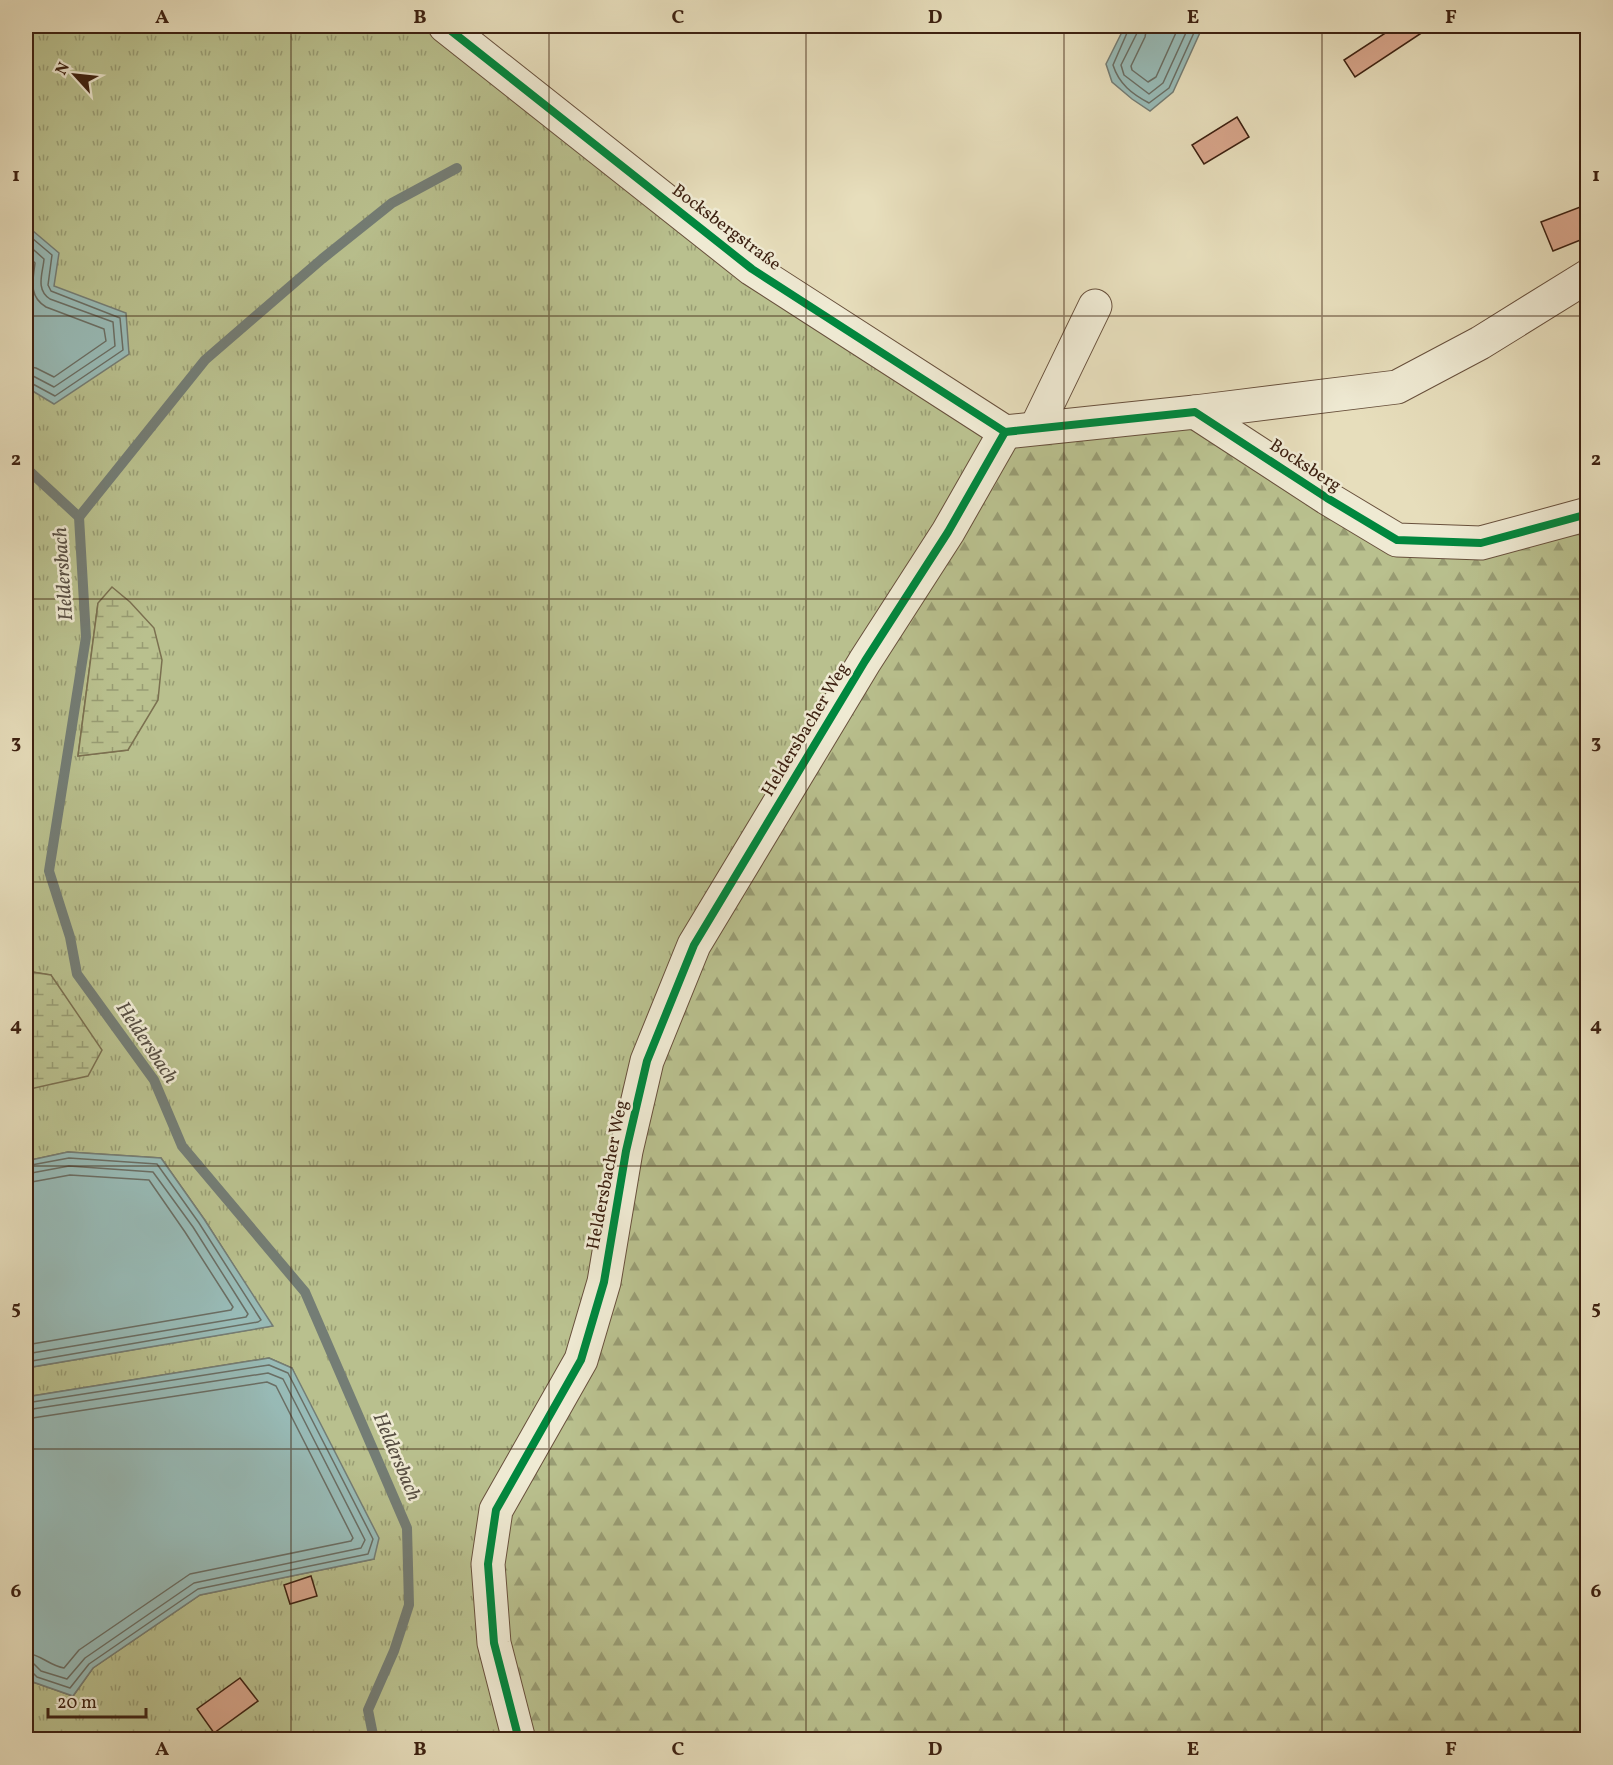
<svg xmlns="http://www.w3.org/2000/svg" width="1613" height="1765" font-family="Vollkorn,serif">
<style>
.grass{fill:url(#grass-tufts);stroke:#7b7050;stroke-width:1.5;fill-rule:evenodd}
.forest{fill:url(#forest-firs);stroke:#7b7050;stroke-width:1.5}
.wetland{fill:url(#wetland-marsh);stroke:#7b7050;stroke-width:1.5}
.water{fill:#98bbb7;stroke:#747d75;stroke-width:1.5}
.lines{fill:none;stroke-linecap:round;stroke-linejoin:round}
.shore{stroke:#6a6e64;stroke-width:1.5}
.stream{stroke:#747d75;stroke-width:10}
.building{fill:#d7a58b;stroke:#3d2111;stroke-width:1.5}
.minor-casing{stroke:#68503c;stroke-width:35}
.minor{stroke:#efead3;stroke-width:33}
.cycleway-casing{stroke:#efead3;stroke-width:11}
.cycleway{stroke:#00873e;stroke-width:8}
.grid{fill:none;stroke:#3d2111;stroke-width:1.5;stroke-opacity:0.55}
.labels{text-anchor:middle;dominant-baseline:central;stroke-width:5;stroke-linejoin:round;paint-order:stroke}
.street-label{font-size:18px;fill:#3d2111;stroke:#efead3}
.water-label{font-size:20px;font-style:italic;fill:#584f43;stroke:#efead3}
.neatline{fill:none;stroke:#3d2111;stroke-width:2}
.grid-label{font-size:20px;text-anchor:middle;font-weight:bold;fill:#3d2111}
</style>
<defs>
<pattern id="grass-tufts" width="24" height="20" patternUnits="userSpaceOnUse" patternTransform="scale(1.5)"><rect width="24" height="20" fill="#b9c08e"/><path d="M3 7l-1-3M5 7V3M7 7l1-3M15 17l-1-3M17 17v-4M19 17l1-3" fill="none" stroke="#989c73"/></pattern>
<pattern id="forest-firs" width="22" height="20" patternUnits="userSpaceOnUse" patternTransform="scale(1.5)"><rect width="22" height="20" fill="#b9c08e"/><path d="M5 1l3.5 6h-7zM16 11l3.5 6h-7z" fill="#989c73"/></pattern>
<pattern id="wetland-marsh" width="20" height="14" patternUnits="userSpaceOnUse" patternTransform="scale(1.5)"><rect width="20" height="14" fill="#b9c08e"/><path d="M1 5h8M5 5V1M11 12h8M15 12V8" fill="none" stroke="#989c73"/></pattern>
</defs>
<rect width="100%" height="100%" fill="#e7debc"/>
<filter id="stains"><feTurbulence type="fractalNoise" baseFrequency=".00333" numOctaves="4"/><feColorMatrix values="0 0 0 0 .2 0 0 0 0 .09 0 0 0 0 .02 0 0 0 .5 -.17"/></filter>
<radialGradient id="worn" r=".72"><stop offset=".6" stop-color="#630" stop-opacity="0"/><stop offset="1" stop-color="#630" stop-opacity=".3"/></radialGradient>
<path class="grass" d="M26,26H445L507,76L1005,432L519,1739H26V1673L33,1682L73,1696L93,1668L200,1595L374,1559L292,1368L269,1358L26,1397V1368L272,1326L204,1219L161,1158L68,1152L26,1161V1086L31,1089L51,975L26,971ZM98,603L128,750L78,756Z"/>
<path class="forest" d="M1195,412L1397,540L1587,514V1739H519L488,1564L581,1359L694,945L1005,432Z"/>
<g class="wetland">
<path d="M112,587L130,602L154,628L162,660L158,700L128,750L78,756L98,603Z"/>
<path d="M26,971L51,975L102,1050L88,1076L30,1089L26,1086Z"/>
</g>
<g class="water">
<path d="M1125,26H1203L1173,92L1150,111L1132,99L1112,82L1106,64Z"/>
<path d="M26,225L59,253L54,286L126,313L129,354L54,404L26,387Z"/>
<path d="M68,1152L161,1158L204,1219L273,1326L26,1368V1161Z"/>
<path d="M269,1358L292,1368L379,1538L374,1559L200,1595L93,1668L73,1696L33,1682L26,1673V1397Z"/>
</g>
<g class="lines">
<g class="shore">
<path d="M1130,26L1113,65C1119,84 1132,94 1149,103L1169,88L1197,26"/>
<path d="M1138,26L1137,33L1121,65L1124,75L1149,94L1163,83L1189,26"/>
<path d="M1147,26L1145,37L1131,66L1132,70L1148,82L1156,77L1179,26"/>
<path d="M26,233L52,255L48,285L51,291L120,318L123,350L55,396L31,383L26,382"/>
<path d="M26,243L44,259C43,273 35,289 50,299L113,322L115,346L54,387L33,376L26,375"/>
<path d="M26,254L35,263C33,280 28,296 46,307L104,329L106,341L54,377L36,368L26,366"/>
<path d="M26,1166L69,1158L157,1164L199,1223L261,1320L258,1322L26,1362"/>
<path d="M26,1174L69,1166L153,1172L193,1227L248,1314L246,1317L26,1354"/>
<path d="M26,1183L70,1175L149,1180L185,1232L233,1307L231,1310L26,1345"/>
<path d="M26,1403L269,1365L288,1373L373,1539L368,1554L198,1589L89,1664L70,1688L37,1677L31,1671L26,1670"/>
<path d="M26,1410L268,1373L283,1379L365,1540L361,1548L194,1583L85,1658L67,1679L41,1671L34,1664L26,1663"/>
<path d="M26,1419L267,1382L276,1386L353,1538L351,1541L190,1574L79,1650L64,1668C50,1666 40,1654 26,1653"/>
</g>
<g class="stream">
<path d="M26,468L79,517L86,637L49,871L70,937L77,974L154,1080L182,1146L305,1292L407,1528L409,1605L394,1651L368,1710L374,1740"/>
<path d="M79,517L205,360L322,259L392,203L457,168"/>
</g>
</g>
<g class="building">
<path d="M1396,26H1423L1426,30L1355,77L1344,60Z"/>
<path d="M1237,117L1249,137L1204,164L1192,145Z"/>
<path d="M1588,204V237L1553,251L1541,222Z"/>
<path d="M311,1576L317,1596L290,1604L284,1585Z"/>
<path d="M240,1678L258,1701L214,1733L197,1709Z"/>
</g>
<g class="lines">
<defs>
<g id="minor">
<path d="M445,26L752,269L1005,432"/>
<path d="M1195,412L1397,387L1480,343L1588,276"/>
<path d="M1036,428L1095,306"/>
<path d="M1005,432L1195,412L1327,498L1397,540L1481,543L1588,514"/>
<path d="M519,1740L494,1643L488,1564L496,1510L581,1360L604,1282L626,1151L647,1061L694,945L865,661L948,532L1005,432"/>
</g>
</defs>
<use href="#minor" class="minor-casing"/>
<use href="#minor" class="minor"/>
<defs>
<g id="cycleway">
<path d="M445,26L752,269L1005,432"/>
<path d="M1005,432L1195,412L1327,498L1397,540L1481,543L1588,514"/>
<path d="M519,1740L494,1643L488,1564L496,1510L581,1360L604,1282L626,1151L647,1061L694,945L865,661L948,532L1005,432"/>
</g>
</defs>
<use href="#cycleway" class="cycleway-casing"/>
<use href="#cycleway" class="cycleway"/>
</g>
<path class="grid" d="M291,26V1740M549,26V1740M806,26V1740M1064,26V1740M1322,26V1740M26,316H1588M26,599H1588M26,882H1588M26,1166H1588M26,1449H1588"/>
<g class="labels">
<g class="street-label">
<text transform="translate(726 228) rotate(37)">Bocksbergstraße</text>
<text transform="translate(1305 466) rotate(33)">Bocksberg</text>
<text transform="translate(806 730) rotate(-59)">Heldersbacher Weg</text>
<text transform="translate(608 1175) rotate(-79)">Heldersbacher Weg</text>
</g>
<g class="water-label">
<text transform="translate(64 574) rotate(-94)">Heldersbach</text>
<text transform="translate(146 1043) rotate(56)">Heldersbach</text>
<text transform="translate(396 1457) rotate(67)">Heldersbach</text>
</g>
</g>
<rect width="1613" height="1765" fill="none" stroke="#e7debc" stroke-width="66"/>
<g transform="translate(75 75) rotate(297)" stroke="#efead3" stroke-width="4.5" paint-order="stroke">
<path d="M0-4.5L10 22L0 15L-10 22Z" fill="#3d2111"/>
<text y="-9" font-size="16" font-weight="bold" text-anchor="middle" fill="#3d2111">N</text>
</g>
<path d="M48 1708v9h98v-9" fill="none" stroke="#3d2111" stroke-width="3"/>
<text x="57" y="1708" font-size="18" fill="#3d2111" stroke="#efead3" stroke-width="4.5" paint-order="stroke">20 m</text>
<rect x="33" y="33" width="1547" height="1699" class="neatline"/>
<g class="grid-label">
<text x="162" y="23">A</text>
<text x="420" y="23">B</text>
<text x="678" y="23">C</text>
<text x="935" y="23">D</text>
<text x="1193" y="23">E</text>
<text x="1451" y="23">F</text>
<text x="16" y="181">1</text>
<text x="1596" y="181">1</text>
<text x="16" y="465">2</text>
<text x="1596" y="465">2</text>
<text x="16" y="748">3</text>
<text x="1596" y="748">3</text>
<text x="16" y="1031">4</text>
<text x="1596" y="1031">4</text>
<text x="16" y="1314">5</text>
<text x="1596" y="1314">5</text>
<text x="16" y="1597">6</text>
<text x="1596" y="1597">6</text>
<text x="162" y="1755">A</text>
<text x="420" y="1755">B</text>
<text x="678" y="1755">C</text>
<text x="935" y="1755">D</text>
<text x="1193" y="1755">E</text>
<text x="1451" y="1755">F</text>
</g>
<rect width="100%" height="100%" filter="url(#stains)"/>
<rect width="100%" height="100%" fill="url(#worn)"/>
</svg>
